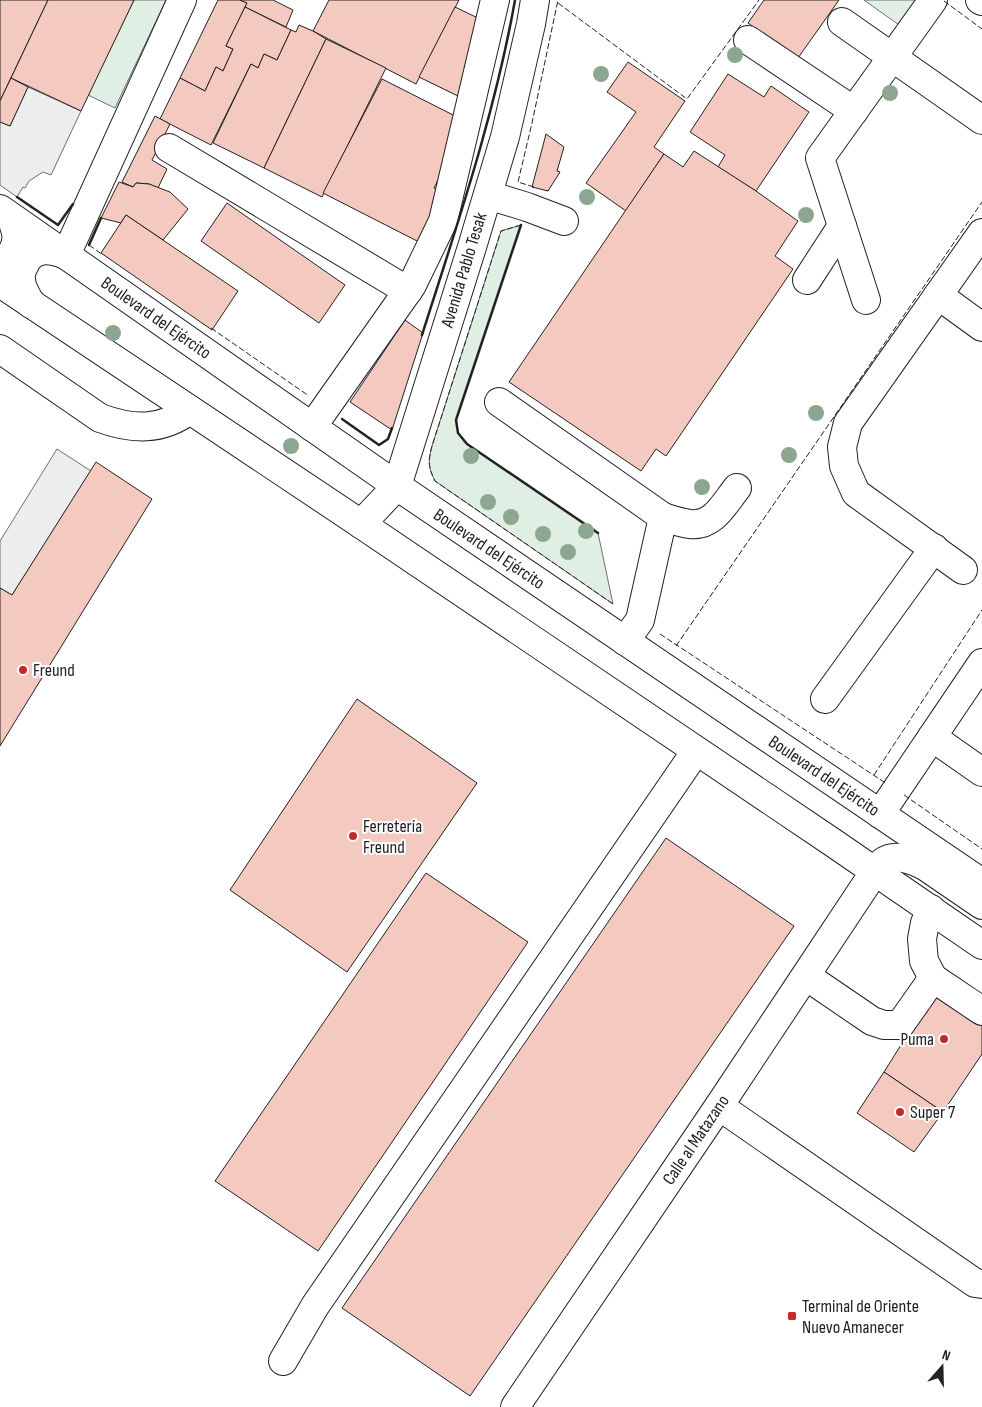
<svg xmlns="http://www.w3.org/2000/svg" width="982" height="1407" font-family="'Sofia Sans Condensed',sans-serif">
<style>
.green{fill:#e0efe3;stroke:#6f6f6f}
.parking{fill:#ededed;stroke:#6f6f6f}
.building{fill:#f3c9c0;stroke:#222}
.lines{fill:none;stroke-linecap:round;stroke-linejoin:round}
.minor-casing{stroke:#222;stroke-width:30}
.highway-casing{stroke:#222;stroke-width:30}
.minor{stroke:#fff;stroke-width:28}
.highway{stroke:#fff;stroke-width:28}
.fence{stroke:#222;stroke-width:1;stroke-dasharray:6 2.5;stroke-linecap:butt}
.wall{stroke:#222;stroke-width:2.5}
.tree{fill:#8da692}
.poi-dot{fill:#c62828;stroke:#fff;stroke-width:2}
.labels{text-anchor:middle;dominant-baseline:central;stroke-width:4;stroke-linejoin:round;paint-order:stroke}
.street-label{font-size:18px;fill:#222;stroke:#fff}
.poi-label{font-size:18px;fill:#222;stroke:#fff;text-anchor:start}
</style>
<rect width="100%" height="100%" fill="#fff"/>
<g class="green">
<path d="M134,0H166L115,108L88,95Z"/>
<path d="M864,0H915L914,4L899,25Z"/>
<path d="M521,225L456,420L458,433L467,444L598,533L613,604L435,481C428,467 428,461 432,446L501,231Z"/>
</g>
<g class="parking">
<path d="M28,87L81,111L51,175L43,172L29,181L25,188L23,187L17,197L0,185V122L10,126Z"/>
<path d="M57,449L91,471L12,595L0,588V541Z"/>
</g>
<g class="building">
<path d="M0,0H48L0,101Z"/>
<path d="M48,0H134L81,111L11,78Z"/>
<path d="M218,0H240L247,3L226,46L233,49L223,71L216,67L205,91L180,78Z"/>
<path d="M240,0H273L293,10L286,27L245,7L247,3Z"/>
<path d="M329,0H459L416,84L313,31Z"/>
<path d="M764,0H839L798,58L748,23Z"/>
<path d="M245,7L291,30L277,60L264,54L258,68L251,64L211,145L160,119L180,78L205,91L216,67L223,71L233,49L226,46Z"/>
<path d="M455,7L482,20L462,98L419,77Z"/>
<path d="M299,25L313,31L326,39L264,168L213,143L251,64L258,68L264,54L277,60L291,30L296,32Z"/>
<path d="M326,39L386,68L322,197L264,168Z"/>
<path d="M628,62L685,101L654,147L664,154L626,211L586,183L636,112L607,92Z"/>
<path d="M728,74L764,97L771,86L809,112L756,191L718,167L725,155L690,132Z"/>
<path d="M11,78L28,87L10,126L0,122V101Z"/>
<path d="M382,79L461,119L458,141L434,188L444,193L419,242L323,193Z"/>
<path d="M155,116L170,124L152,160L167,169L158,188L149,184L136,183L133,187L122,182Z"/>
<path d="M546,134L564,147L557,171L560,172L548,191L532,187Z"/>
<path d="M694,151L756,191L798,221L775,256L793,269L666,456L656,449L641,471L509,382L664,154L683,167Z"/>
<path d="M119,182L133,187L136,183L149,184L170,192L188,209L163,240L126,215L121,223L101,218Z"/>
<path d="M227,203L345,285L319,323L201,241Z"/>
<path d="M126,215L238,291L212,330L101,253Z"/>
<path d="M405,320L423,333L392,430L350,402Z"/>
<path d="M96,462L152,499L0,746V588L12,595Z"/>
<path d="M357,699L477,783L347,972L230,890Z"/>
<path d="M666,838L794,926L470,1396L342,1308Z"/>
<path d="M426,873L528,942L318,1251L215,1181Z"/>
<path d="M934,992L982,1024V1054L943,1112L884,1072Z"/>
<path d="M884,1072L943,1112L914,1152L857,1113Z"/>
</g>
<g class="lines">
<defs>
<g id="minor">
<path d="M980,0L982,1"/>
<path d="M842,22L982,120"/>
<path d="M748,40L854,111"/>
<path d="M169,148L408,291"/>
<path d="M488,195L527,207L564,221"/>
<path d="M66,255L182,0"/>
<path d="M807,280L842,226"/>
<path d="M938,295L982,327"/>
<path d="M866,300L820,158L933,0"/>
<path d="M0,349L100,418C133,430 161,431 190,410"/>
<path d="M499,402L663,517"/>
<path d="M312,427L412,285L443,221L495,0"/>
<path d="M361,524L397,486L472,247L505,137L531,24L535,0"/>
<path d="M963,570L856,493L844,466L842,447L848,423L982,233"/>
<path d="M625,641L640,620L663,517C672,520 681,523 690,524C713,527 724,504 737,488"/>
<path d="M825,699L934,548"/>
<path d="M932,737L982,772"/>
<path d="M880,814L982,663"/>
<path d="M931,909L925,923L922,939L924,961L933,978L982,1011"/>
<path d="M806,976L872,1021L884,1025H900L933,978"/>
<path d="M719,1106L975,1283L982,1284"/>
<path d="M283,1361L315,1306L696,751"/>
<path d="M515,1407L719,1106L875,871"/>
</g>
<g id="highway">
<path d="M0,209L397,486L982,883"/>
<path d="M0,262C14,255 20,241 14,226"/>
<path d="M0,283L361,524L832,842L982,945"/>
<path d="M31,304C27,296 21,288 21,279C20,273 23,268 25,264C33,246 51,249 66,255"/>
<path d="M875,871C877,869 880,865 883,862C895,853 913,860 925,866L982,905"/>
</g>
</defs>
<use href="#minor" class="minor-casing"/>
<use href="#highway" class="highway-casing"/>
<use href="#minor" class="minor"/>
<use href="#highway" class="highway"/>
<g class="fence">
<path d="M944,1L982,29"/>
<path d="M558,3L687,99L759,0"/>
<path d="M534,187L518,182L532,123L558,0"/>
<path d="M521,225L501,231L432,446C428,461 428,467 435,481L613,604"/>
<path d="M89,245L103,255"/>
<path d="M211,328L309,396"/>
<path d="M660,634L887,784"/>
<path d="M676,646L982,202"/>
<path d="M874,775L982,610"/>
<path d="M904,795L982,849"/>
</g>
<g class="wall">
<path d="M17,197L58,225L73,204"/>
<path d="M521,225L456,420L458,433L467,444L598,533"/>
<path d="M89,245L101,218"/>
<path d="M422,335C457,225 495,114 515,0"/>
<path d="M342,419L379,445L388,439L392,428"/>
</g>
</g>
<g class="tree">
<circle cx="735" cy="55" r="8"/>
<circle cx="601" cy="74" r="8"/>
<circle cx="890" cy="93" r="8"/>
<circle cx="587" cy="197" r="8"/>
<circle cx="806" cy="215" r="8"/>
<circle cx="113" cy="333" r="8"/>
<circle cx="816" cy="413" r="8"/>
<circle cx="291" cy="446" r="8"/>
<circle cx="789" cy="455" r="8"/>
<circle cx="471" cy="456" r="8"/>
<circle cx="702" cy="487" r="8"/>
<circle cx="488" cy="502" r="8"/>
<circle cx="511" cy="517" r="8"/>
<circle cx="586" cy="531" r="8"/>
<circle cx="543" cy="534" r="8"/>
<circle cx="568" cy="552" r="8"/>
</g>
<g class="poi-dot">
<circle cx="23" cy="670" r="5"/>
<circle cx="353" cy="836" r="5"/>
<circle cx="944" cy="1039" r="5"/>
<circle cx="900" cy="1112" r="5"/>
<rect x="787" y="1311" width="10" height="10" rx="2.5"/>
</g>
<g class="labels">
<g class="street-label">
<text transform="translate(464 270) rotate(-73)">Avenida Pablo Tesak</text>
<text transform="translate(156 318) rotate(35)">Boulevard del Ejército</text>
<text transform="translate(489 549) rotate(34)">Boulevard del Ejército</text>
<text transform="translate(824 776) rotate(34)">Boulevard del Ejército</text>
<text transform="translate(696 1140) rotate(-56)">Calle al Matazano</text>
</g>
<g class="poi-label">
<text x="33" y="670">Freund</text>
<text x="363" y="826">Ferretería<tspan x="363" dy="21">Freund</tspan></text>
<text x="934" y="1039" text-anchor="end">Puma</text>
<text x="910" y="1112">Super 7</text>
<text x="802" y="1306">Terminal de Oriente<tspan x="802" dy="21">Nuevo Amanecer</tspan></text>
</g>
</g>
<g transform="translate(942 1367) rotate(20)" stroke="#ffffff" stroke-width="4" paint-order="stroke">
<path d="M0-4L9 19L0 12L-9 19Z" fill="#222222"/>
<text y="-8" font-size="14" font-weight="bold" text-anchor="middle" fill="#222222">N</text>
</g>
</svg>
